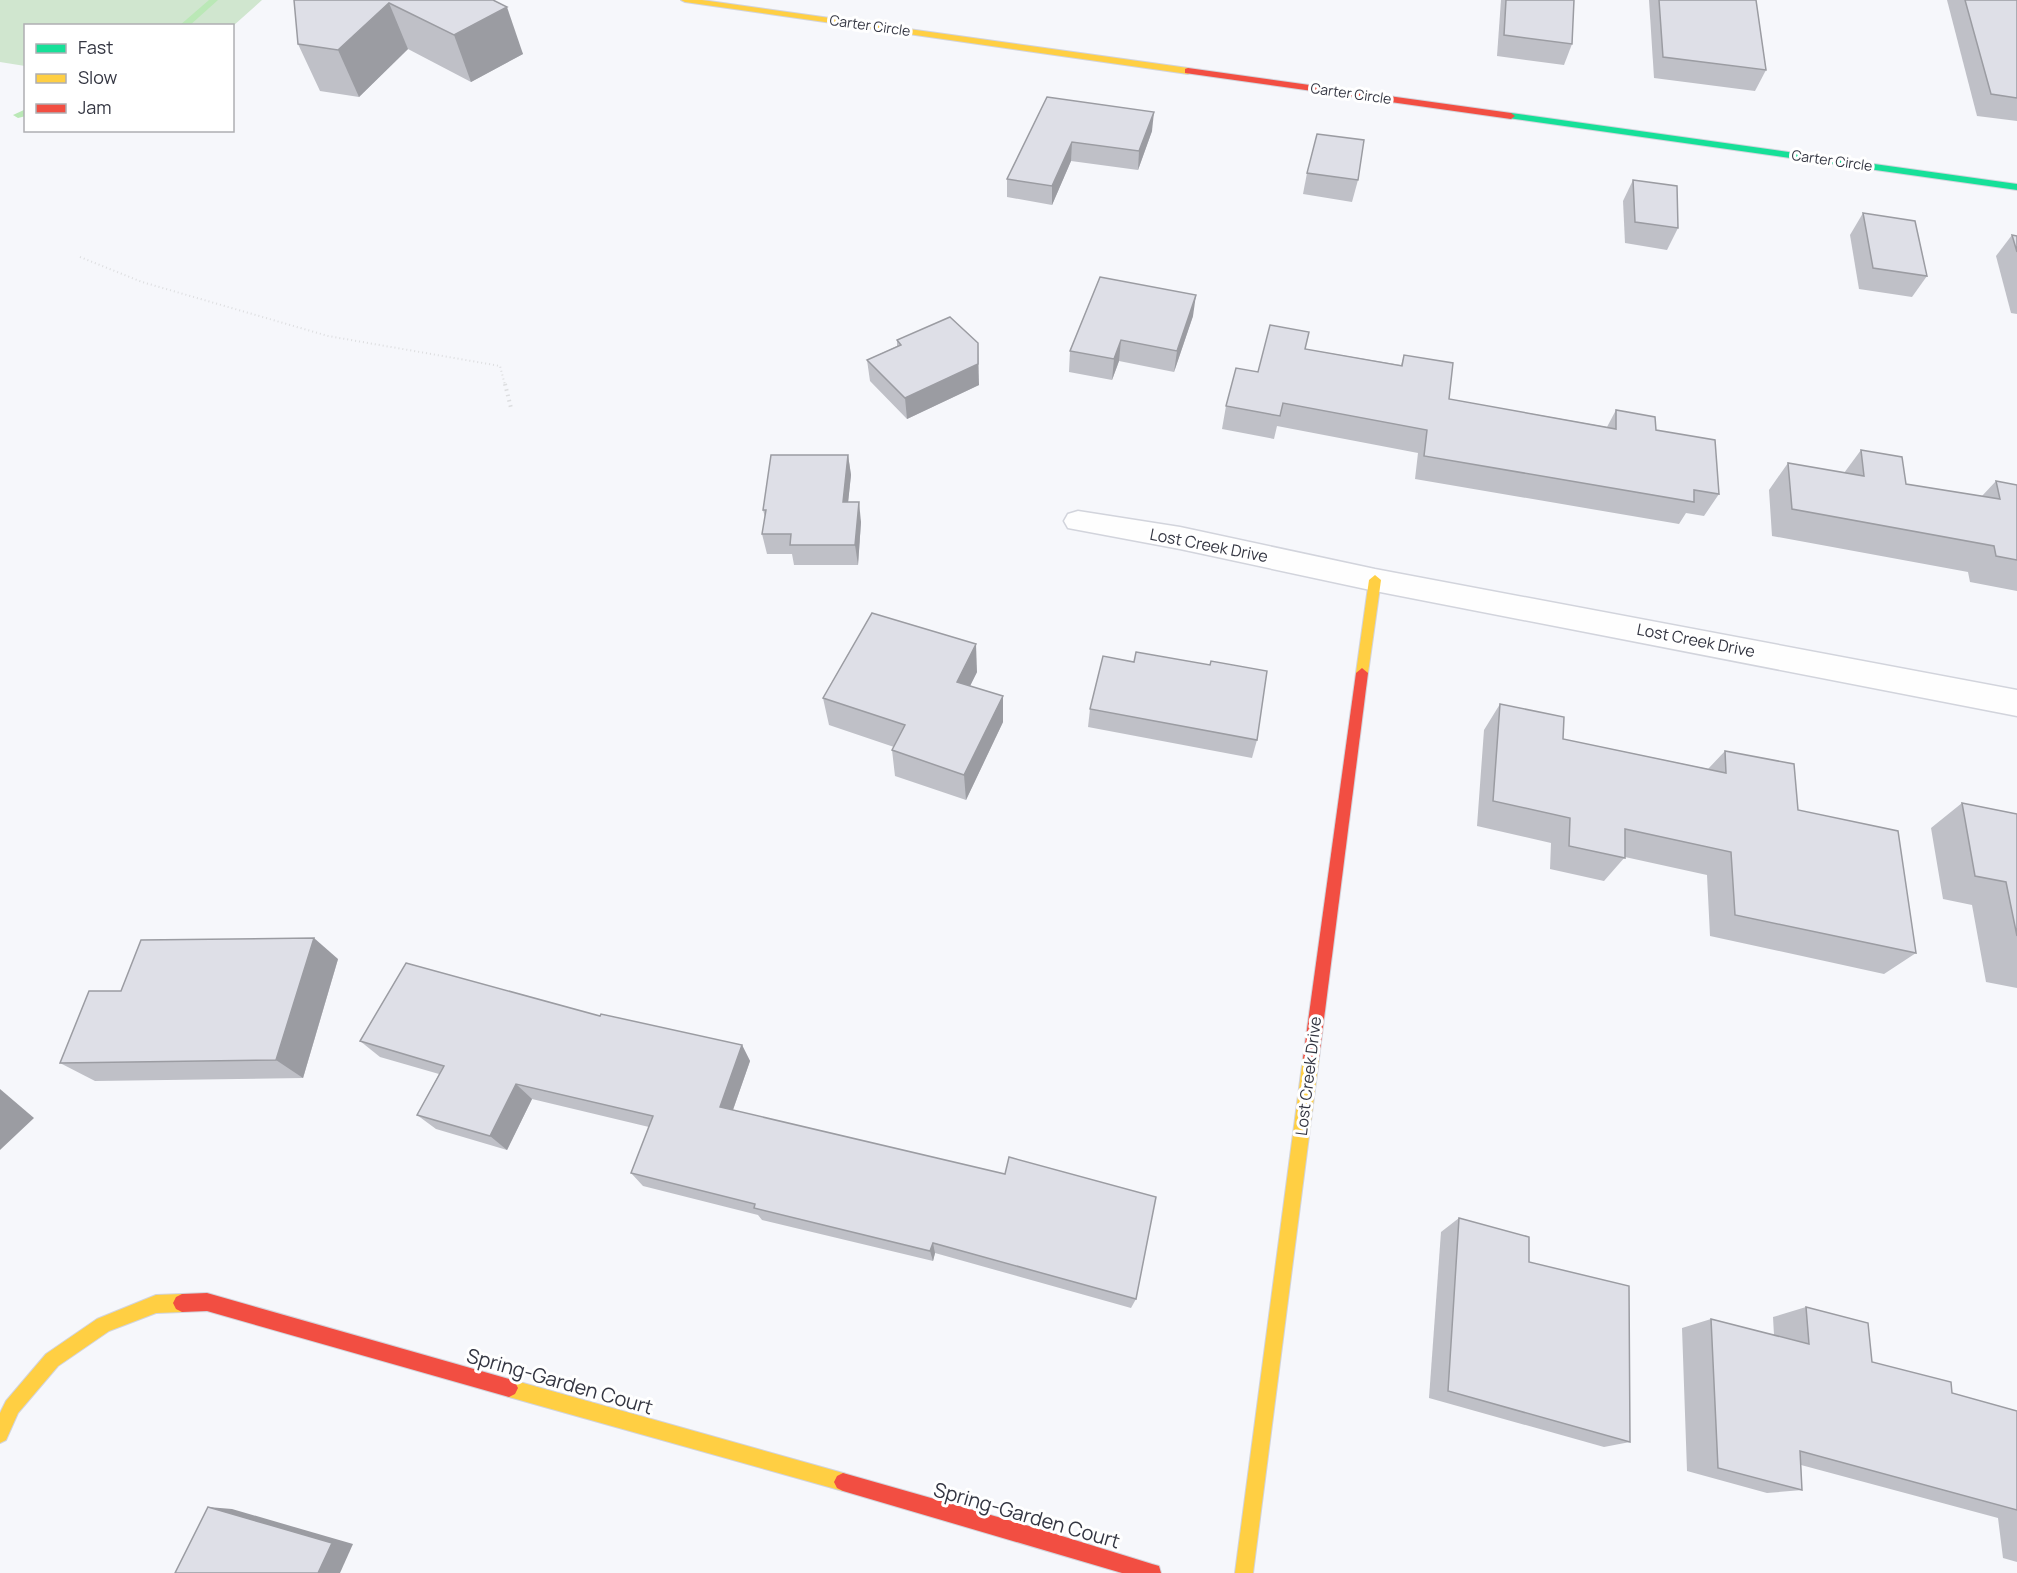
<svg xmlns="http://www.w3.org/2000/svg" width="2017" height="1573" font-family="Manrope,sans-serif">
<style>
.green{fill:#d0e6cf}
.lines{fill:none;stroke-linecap:round;stroke-linejoin:round}
.stream{fill:#bae8b6;fill-rule:evenodd}
.street-casing{stroke:#d2d4dc;stroke-width:3}
.fast-casing{stroke:#d2d4dc;stroke-width:2}
.slow-casing{stroke:#d2d4dc;stroke-width:2}
.jam-casing{stroke:#d2d4dc;stroke-width:2}
.path-far1{stroke:#dddee0;stroke-width:2;stroke-dasharray:1 3;stroke-linecap:butt}
.path{stroke:#dddee0;stroke-width:4;stroke-dasharray:1.5 4;stroke-linecap:butt}
.street{fill:#fefefe;fill-rule:evenodd}
.fast{fill:#16e098;fill-rule:evenodd}
.slow{fill:#ffcf43;fill-rule:evenodd}
.jam{fill:#f24e42;fill-rule:evenodd}
.wall{fill:#bfc0c7}
.shaded-wall{fill:#9b9ca2}
.building{fill:#dedfe7;stroke:#9b9ca2;stroke-width:1.5}
.labels{text-anchor:middle;dominant-baseline:central;stroke-width:6;stroke-linejoin:round;paint-order:stroke}
.far-street-label{font-size:14px;fill:#343642;stroke:#fff}
.street-label{font-size:16px;fill:#343642;stroke:#fff}
.near-street-label{font-size:20px;fill:#343642;stroke:#fff}
</style>
<rect width="100%" height="100%" fill="#f6f7fb"/>
<path class="green" d="M0,0H262L233,26H26L25,66L0,62Z"/>
<g class="lines">
<g class="stream">
<path d="M209,0H218L189,26H179Z"/>
<path d="M26,109V116L18,118L13,115Z"/>
</g>
<defs>
<path id="street" d="M1078,511L1180,527L1375,569L2017,690V716L1375,591L1180,549L1068,528L1064,521L1068,514Z"/>
<path id="fast" d="M1511,113L2017,184V190L1508,118L1507,116Z"/>
<g id="slow">
<path d="M681,0H702L1188,68L1192,71L1188,74L685,2Z"/>
<path d="M1375,575L1381,580L1368,673L1362,678L1356,673L1369,580Z"/>
<path d="M1311,1051L1316,1053L1319,1058L1253,1573H1235L1303,1058L1306,1053Z"/>
<path d="M182,1294L188,1297L191,1303L188,1309L182,1312L156,1313L109,1331L58,1366L18,1413L6,1440L0,1443V1413L6,1401L46,1354L97,1319L156,1295Z"/>
<path d="M509,1379L843,1473L849,1476L852,1482L849,1488L843,1491L509,1397L503,1394L500,1388L503,1382Z"/>
</g>
<g id="jam">
<path d="M1188,68L1511,113L1515,116L1511,119L1185,73V69Z"/>
<path d="M1362,668L1368,673L1319,1058L1316,1063L1311,1065L1306,1063L1303,1058L1356,673Z"/>
<path d="M207,1293L509,1379L515,1382L518,1388L515,1394L509,1397L207,1311L182,1312L176,1309L173,1303L176,1297L182,1294Z"/>
<path d="M843,1473L1036,1528L1152,1564L1159,1566L1161,1573H1122L843,1491L837,1488L834,1482L837,1476Z"/>
</g>
</defs>
<use href="#street" class="street-casing"/>
<use href="#fast" class="fast-casing"/>
<use href="#slow" class="slow-casing"/>
<use href="#jam" class="jam-casing"/>
<path class="path-far1" d="M80,257L142,282L328,336L500,366L505,385"/>
<path class="path" d="M505,384L511,408"/>
<use href="#street" class="street"/>
<use href="#fast" class="fast"/>
<use href="#slow" class="slow"/>
<use href="#jam" class="jam"/>
</g>
<g class="wall">
<path d="M294,0H493L523,54L471,82L408,49L359,97L320,91L298,44Z"/>
<path d="M1501,0H1574L1572,44L1564,65L1497,56Z"/>
<path d="M1649,0H1756L1766,70L1755,91L1654,78Z"/>
<path d="M1947,0H2017V121L1977,116Z"/>
<path d="M1047,97L1152,131L1138,170L1071,161L1052,205L1007,197V179Z"/>
<path d="M1307,173L1358,180L1352,202L1303,194Z"/>
<path d="M1633,180L1678,228L1667,250L1625,243L1623,201Z"/>
<path d="M1863,213L1927,276L1912,297L1859,289L1850,235Z"/>
<path d="M2012,235L2017,236V314L2011,313L1996,256Z"/>
<path d="M1193,316L1174,372L1119,361L1112,380L1069,372L1070,351Z"/>
<path d="M897,340L979,385L907,419L870,381L867,360L897,346Z"/>
<path d="M1305,349L1401,365L1404,355L1449,399L1607,427L1616,410L1656,430L1719,494L1704,516L1686,513L1679,524L1415,479L1418,453L1277,426L1274,439L1222,429L1226,406L1258,372Z"/>
<path d="M1861,450L1906,484L1982,496L1996,481L2017,485V591L1970,582L1968,572L1772,536L1769,490L1788,463L1844,473Z"/>
<path d="M848,455L851,475L848,502L861,522L858,565H794L792,554H767L762,534L765,517L763,510Z"/>
<path d="M1134,662L1210,665L1257,740L1252,758L1088,727L1090,709Z"/>
<path d="M977,672L970,686L1003,696V722L966,800L895,776L892,750L894,747L829,725L823,698Z"/>
<path d="M1500,704L1563,739L1708,769L1725,751L1798,810L1916,953L1884,974L1710,936L1707,875L1625,857L1604,881L1550,869L1551,843L1477,826L1484,730Z"/>
<path d="M1962,803L2017,814V988L1986,982L1972,905L1943,899L1931,828Z"/>
<path d="M338,959L303,1078L95,1081L60,1063Z"/>
<path d="M600,1016L742,1045L750,1061L733,1110L1136,1299L1131,1308L935,1253L933,1261L762,1220L758,1215L643,1186L631,1173L649,1127L532,1099L507,1150L436,1129L417,1115L439,1074L380,1057L360,1041Z"/>
<path d="M1459,1218L1529,1262L1630,1442L1604,1447L1429,1398L1441,1232Z"/>
<path d="M1806,1307L1872,1362L1952,1393L2017,1411V1562L2003,1558L1998,1518L1801,1465L1802,1490L1767,1493L1687,1471L1682,1328L1711,1319L1774,1335L1773,1317Z"/>
</g>
<g class="shaded-wall">
<path d="M389,3L408,49L359,97L338,50Z"/>
<path d="M507,7L523,54L471,82L454,35Z"/>
<path d="M1154,112L1152,131L1138,170L1139,151Z"/>
<path d="M1072,142L1071,161L1052,205V186Z"/>
<path d="M1196,295L1193,316L1174,372L1177,351Z"/>
<path d="M1121,340L1119,361L1112,380L1114,359Z"/>
<path d="M978,343L979,385L907,419L905,398Z"/>
<path d="M848,455L851,475L846,522L843,502Z"/>
<path d="M859,502L861,522L858,565L855,545Z"/>
<path d="M976,644L977,672L959,708L957,682Z"/>
<path d="M1003,696V722L966,800L964,775Z"/>
<path d="M314,938L338,959L303,1078L276,1060Z"/>
<path d="M742,1045L750,1061L729,1121L720,1107Z"/>
<path d="M516,1084L532,1099L507,1150L490,1136Z"/>
<path d="M0,1089L34,1118L0,1150Z"/>
<path d="M933,1243L935,1253L933,1261L930,1251Z"/>
<path d="M208,1507L232,1509L353,1544L340,1573H318Z"/>
</g>
<g class="building">
<path d="M294,0H493L507,7L454,35L389,3L338,50L298,44Z"/>
<path d="M1506,0H1574L1572,44L1504,35Z"/>
<path d="M1659,0H1756L1766,70L1663,57Z"/>
<path d="M1965,0H2017V98L1991,94Z"/>
<path d="M1047,97L1154,112L1139,151L1072,142L1052,186L1007,179Z"/>
<path d="M1317,134L1364,140L1358,180L1307,173Z"/>
<path d="M1633,180L1677,186L1678,228L1635,222Z"/>
<path d="M1863,213L1915,221L1927,276L1873,268Z"/>
<path d="M2012,235L2017,236V252Z"/>
<path d="M1100,277L1196,295L1177,351L1121,340L1114,359L1070,351Z"/>
<path d="M950,317L978,343V364L905,398L867,360L901,345L897,340Z"/>
<path d="M1270,325L1309,332L1305,349L1402,366L1404,355L1453,363L1449,399L1616,429V410L1655,417L1656,430L1715,440L1719,494L1694,490V502L1424,456L1427,430L1283,403L1280,416L1226,406L1236,368L1258,372Z"/>
<path d="M1861,450L1902,457L1906,484L2000,499L1996,481L2017,485V560L1996,556L1994,546L1792,509L1788,463L1864,476Z"/>
<path d="M771,455H848L843,502H859L855,545H790L791,534H762L766,510H763Z"/>
<path d="M872,613L976,644L957,682L1003,696L964,775L892,750L905,725L823,698Z"/>
<path d="M1136,652L1210,665L1211,661L1267,671L1257,740L1090,709L1103,656L1134,662Z"/>
<path d="M1500,704L1564,717L1563,739L1726,773L1725,751L1794,764L1798,810L1898,831L1916,953L1735,915L1731,852L1625,829V858L1569,846L1570,818L1493,801Z"/>
<path d="M1962,803L2017,814V936L2006,882L1975,876Z"/>
<path d="M314,938L276,1060L60,1063L89,991H121L141,940Z"/>
<path d="M406,963L600,1016L601,1014L742,1045L720,1107L1005,1174L1009,1157L1156,1197L1136,1299L933,1243L930,1251L754,1208L755,1204L631,1173L653,1116L516,1084L490,1136L417,1115L444,1066L360,1041Z"/>
<path d="M1459,1218L1529,1237V1262L1629,1286L1630,1442L1448,1391Z"/>
<path d="M1806,1307L1868,1323L1872,1362L1951,1382L1952,1393L2017,1411V1510L1800,1451L1802,1490L1718,1468L1711,1319L1809,1344Z"/>
<path d="M208,1507L332,1543L318,1573H175Z"/>
</g>
<g class="labels">
<g class="far-street-label">
<text transform="translate(870 25) rotate(8)">Carter Circle</text>
<text transform="translate(1351 93) rotate(8)">Carter Circle</text>
<text transform="translate(1832 160) rotate(8)">Carter Circle</text>
</g>
<g class="street-label">
<text transform="translate(1209 545) rotate(11)">Lost Creek Drive</text>
<text transform="translate(1696 640) rotate(11)">Lost Creek Drive</text>
<text transform="translate(1308 1076) rotate(-83)">Lost Creek Drive</text>
</g>
<g class="near-street-label">
<text transform="translate(560 1381) rotate(16)">Spring-Garden Court</text>
<text transform="translate(1027 1515) rotate(16)">Spring-Garden Court</text>
</g>
</g>
<rect x="24" y="24" width="210" height="108" fill="#ffffff" stroke="#aeafb3" stroke-width="1.5"/>
<rect x="36" y="44" width="30" height="9" fill="#16e098" stroke="#aeafb3" stroke-width="1.5"/>
<text x="78" y="54" font-size="18" fill="#343642">Fast</text>
<rect x="36" y="74" width="30" height="9" fill="#ffcf43" stroke="#aeafb3" stroke-width="1.5"/>
<text x="78" y="84" font-size="18" fill="#343642">Slow</text>
<rect x="36" y="104" width="30" height="9" fill="#f24e42" stroke="#aeafb3" stroke-width="1.5"/>
<text x="78" y="114" font-size="18" fill="#343642">Jam</text>
</svg>
